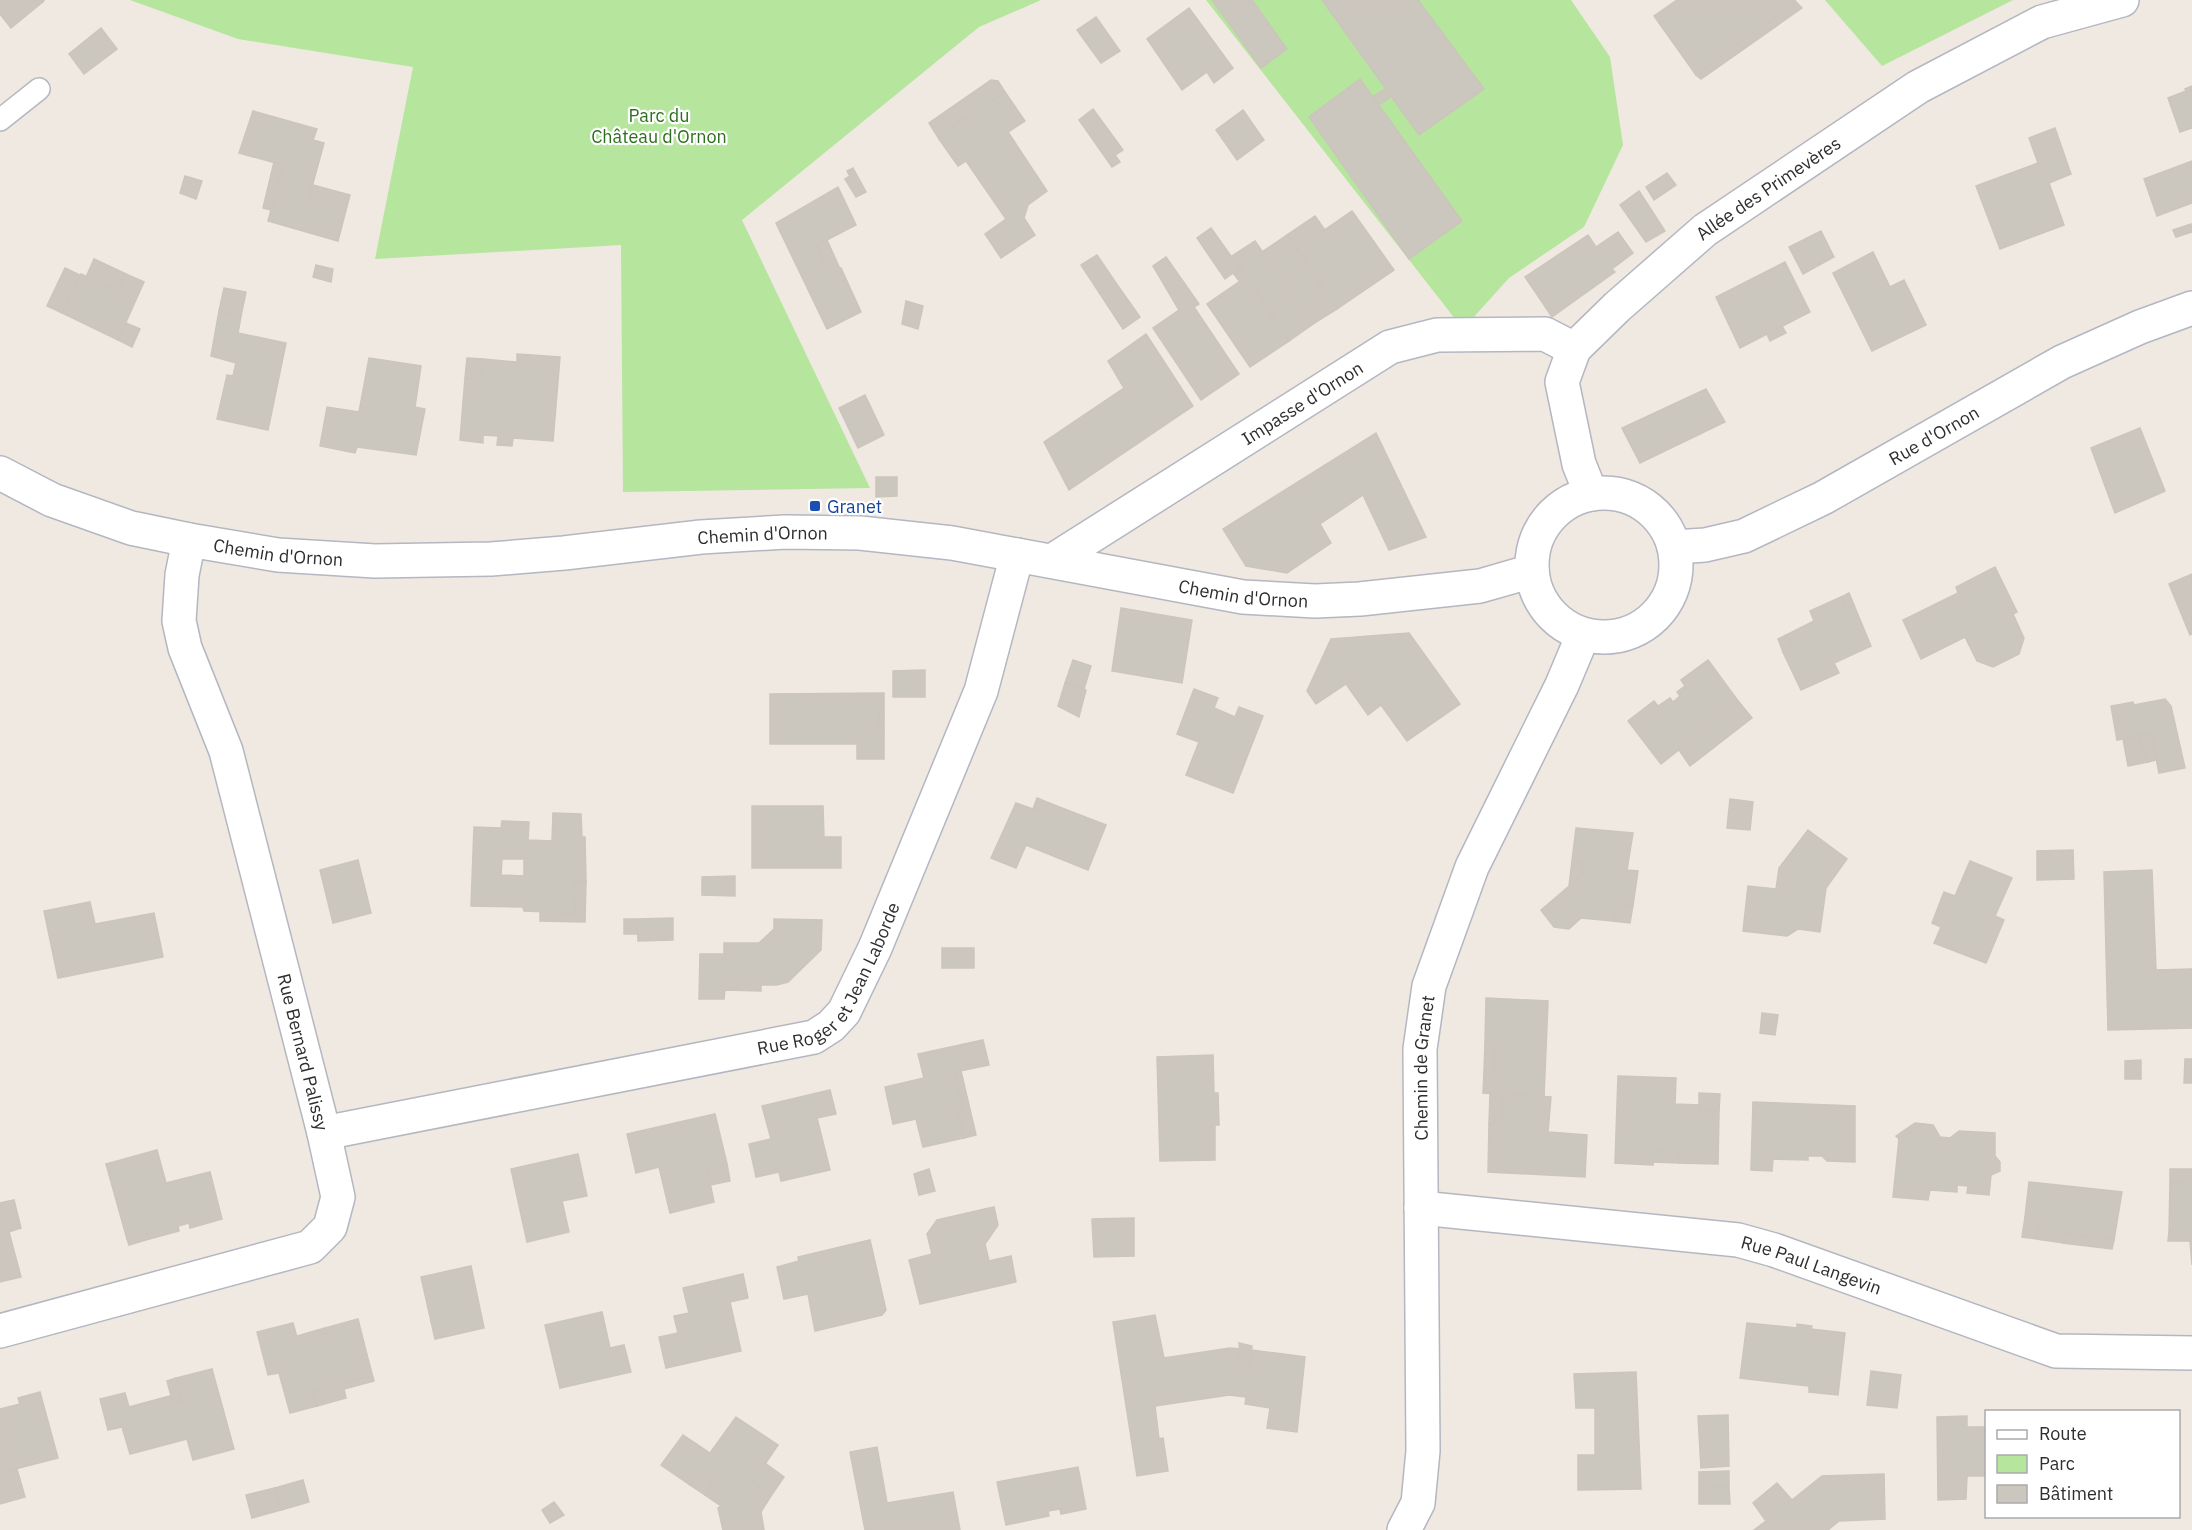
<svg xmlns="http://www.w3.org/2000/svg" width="2192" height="1530" font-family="'IBM Plex Sans',sans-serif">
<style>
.green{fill:#b6e59e}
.building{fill:#cbc7bf;stroke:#cbc5ba;stroke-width:1.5;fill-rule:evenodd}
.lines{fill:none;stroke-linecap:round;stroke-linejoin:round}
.service-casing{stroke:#b4b7c1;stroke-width:24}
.minor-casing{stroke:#b4b7c1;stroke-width:36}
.tertiary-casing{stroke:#b4b7c1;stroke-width:36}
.service{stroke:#fff;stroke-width:21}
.minor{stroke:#fff;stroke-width:33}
.tertiary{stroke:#fff;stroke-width:33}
.transit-dot{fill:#1a4fb4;stroke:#fff;stroke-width:2}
.labels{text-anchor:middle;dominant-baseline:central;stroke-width:4.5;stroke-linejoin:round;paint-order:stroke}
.park-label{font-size:18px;fill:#2c6e1b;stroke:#fff}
.street-label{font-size:18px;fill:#2e2e2e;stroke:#fff}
.transit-label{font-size:18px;fill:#164399;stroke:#fff;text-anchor:start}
</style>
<rect width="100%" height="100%" fill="#efe9e1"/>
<g class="green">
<path d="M130,0H1041L979,27L742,220L870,488L623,492L621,245L375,259L413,67L238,39Z"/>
<path d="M1206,0H1571L1610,57L1623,145L1584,227L1509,278L1463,329Z"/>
<path d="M1825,0H2013L1882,66Z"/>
</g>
<g class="building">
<path d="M0,0H44V1L11,28L0,14Z"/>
<path d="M1212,0H1252L1287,49L1261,68Z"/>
<path d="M1322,0H1418L1484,89L1419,135Z"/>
<path d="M1677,0H1690L1659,23L1654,16Z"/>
<path d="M1690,0H1795L1796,2L1696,75L1659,23Z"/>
<path d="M1796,2L1802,8L1701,79L1696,75Z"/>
<path d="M1189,8L1233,68L1214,83L1207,72L1182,90L1147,39Z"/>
<path d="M1096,17L1120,51L1101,63L1077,30Z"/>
<path d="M101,28L117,49L84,74L69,54Z"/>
<path d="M1360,79L1462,221L1409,259L1309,117Z"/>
<path d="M991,80L998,81L1005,92L945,132L939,139L929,123Z"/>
<path d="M2192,86V128L2180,132L2168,98L2186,91L2185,89Z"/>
<path d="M1385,89L1392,96L1380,104L1374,96Z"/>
<path d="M1005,92L1025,121L1008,132L1047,191L1028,205L1024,218L1035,235L1001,258L985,234L1006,219L966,161L958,166L939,139L945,132Z"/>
<path d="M1093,109L1123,150L1115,155L1120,162L1112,167L1079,120Z"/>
<path d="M1243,110L1264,140L1237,160L1216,130Z"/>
<path d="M253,111L317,129L313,140L324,143L309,198L346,210L338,241L268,221L283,165L239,153Z"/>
<path d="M2055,128L2071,174L2049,183L2064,225L2000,249L1976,186L2038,163L2029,138Z"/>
<path d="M2192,161V203L2157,216L2144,179Z"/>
<path d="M274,162L283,165L271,210L263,208Z"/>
<path d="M853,168L866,192L856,197L845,179L850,176L847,171Z"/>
<path d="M1667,173L1676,185L1654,200L1646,187Z"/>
<path d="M185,176L202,181L196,199L180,193Z"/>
<path d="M313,185L350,195L346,210L309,198Z"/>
<path d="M838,187L856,225L817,245L829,274L841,268L861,312L827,329L776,223Z"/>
<path d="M1639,191L1665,231L1646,242L1620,205Z"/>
<path d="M1352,211L1394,270L1337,309L1297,249Z"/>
<path d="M1315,216L1325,230L1297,249L1287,235Z"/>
<path d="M2191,224L2192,232L2176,237L2173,230Z"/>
<path d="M1211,228L1246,277L1240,282L1233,273L1225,279L1197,238Z"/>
<path d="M1821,231L1834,257L1803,274L1789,247Z"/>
<path d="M1618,232L1633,253L1612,269L1615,272L1552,317L1525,277L1588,235L1596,247Z"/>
<path d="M1287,235L1337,309L1313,324L1262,252Z"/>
<path d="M827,240L840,269L829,274L817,245Z"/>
<path d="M1255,241L1313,324L1289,341L1232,256Z"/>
<path d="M1873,252L1890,287L1904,280L1926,325L1872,351L1833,273Z"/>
<path d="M1097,255L1116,283L1100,294L1081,265Z"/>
<path d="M1166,257L1199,304L1194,307L1239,374L1201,400L1153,328L1179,310L1153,266Z"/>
<path d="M94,259L126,274L119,292L86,277Z"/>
<path d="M1785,262L1810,312L1740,348L1716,297Z"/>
<path d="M316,265L333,269L331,282L313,277Z"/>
<path d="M65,268L80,275L62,313L47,306Z"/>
<path d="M81,274L119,292L126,274L144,282L118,340L62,313Z"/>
<path d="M1246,277L1289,341L1250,367L1207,304Z"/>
<path d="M1116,283L1140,317L1123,329L1100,294Z"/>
<path d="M224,288L246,292L241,316L219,311Z"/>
<path d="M906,301L923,306L918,329L902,324Z"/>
<path d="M219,311L241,316L238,333L286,343L268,430L217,419L227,375L233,376L236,363L211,356Z"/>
<path d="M126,323L140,329L132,347L118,340Z"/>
<path d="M1782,326L1786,333L1770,341L1767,334Z"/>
<path d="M1146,334L1193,406L1069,490L1044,442L1124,388L1108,361Z"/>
<path d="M517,354L560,357L553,441L513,438L512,446L497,445L498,436L483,435V443L460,440L465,378L481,379L483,359L517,362Z"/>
<path d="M369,358L421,366L415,407L425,409L416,455L357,447L355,453L320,446L327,407L359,412Z"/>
<path d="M467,358L483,359L481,379L465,378Z"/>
<path d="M1706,389L1725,422L1640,463L1622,428Z"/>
<path d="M865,395L884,435L858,448L839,408Z"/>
<path d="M2140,428L2165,491L2115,513L2091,448Z"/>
<path d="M1376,433L1426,537L1389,550L1363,495L1320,524L1331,543L1287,573L1246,566L1223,529Z"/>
<path d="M876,477H897V496L876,497Z"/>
<path d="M1995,567L2017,612L2013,614L2024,638L2019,654L1993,667L1977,661L1965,637L1921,659L1903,620L1958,593L1956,587Z"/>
<path d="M2192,574V634L2190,635L2169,584Z"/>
<path d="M1849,593L1854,605L1847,609L1841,597Z"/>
<path d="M1841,597L1847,609L1854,605L1871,646L1834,663L1839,673L1801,690L1783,652L1792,647L1786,635L1814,621L1810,611Z"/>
<path d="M1121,608L1192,620L1182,683L1112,671Z"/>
<path d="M1409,633L1460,704L1407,741L1381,705L1368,715L1346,684L1316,704L1307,691L1331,639Z"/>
<path d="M1786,635L1792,647L1783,652L1778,639Z"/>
<path d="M1073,660L1091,666L1084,689L1065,683Z"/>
<path d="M1708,660L1739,702L1661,764L1628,721L1654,701L1658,706L1670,698L1673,702L1680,696L1677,692L1685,686L1681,680Z"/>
<path d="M925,670V697H893V671Z"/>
<path d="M1065,683L1086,690L1079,717L1058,706Z"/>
<path d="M1194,689L1218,698L1214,708L1235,717L1239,707L1263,716L1233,793L1186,775L1199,742L1177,734Z"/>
<path d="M884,693V714H879L878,731H884V759H857V744H770V694Z"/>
<path d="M2165,699L2171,706L2185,768L2159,773L2151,733L2117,740L2111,706L2133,702L2134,705Z"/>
<path d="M1739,702L1752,718L1690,766L1679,750Z"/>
<path d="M879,714H884V731H878Z"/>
<path d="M2151,733L2156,760L2148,762L2138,736Z"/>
<path d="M2138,736L2148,762L2128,766L2123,739Z"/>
<path d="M1037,798L1049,803L1044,813L1033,809Z"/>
<path d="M1730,799L1753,802L1750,830L1727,828Z"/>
<path d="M1016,803L1044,813L1049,803L1106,825L1088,870L1026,845L1016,868L991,858Z"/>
<path d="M752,806H823L824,837H841V868H752Z"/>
<path d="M553,813L581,814L582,837H585L586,881L576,882L575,913L524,911L523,907L471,906L474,827L501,828L502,821L529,822L528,840L552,841ZM502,859H524V876L501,875Z"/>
<path d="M1576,828L1633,833L1627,870L1638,871L1633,905L1617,904L1613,921L1581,918L1569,929L1554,927L1541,910L1582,875L1583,862L1572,861Z"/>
<path d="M1808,830L1847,859L1826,888L1820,932L1798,929L1787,936L1743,931L1748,886L1776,889L1779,868Z"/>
<path d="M2073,850L2074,879L2037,880V851Z"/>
<path d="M358,860L371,913L333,923L320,870Z"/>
<path d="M1572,861L1583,862L1582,875L1569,886Z"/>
<path d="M1970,861L2012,878L1995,916L2004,920L1986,963L1934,943L1941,927L1932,923L1944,892L1955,896Z"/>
<path d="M2152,870L2156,970L2192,969V1028L2108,1030L2104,872Z"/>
<path d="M735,876V896L702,895V877Z"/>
<path d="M586,881L585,922L540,921V912L575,913L576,882Z"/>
<path d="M90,902L95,924L154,913L163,957L58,978L44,911Z"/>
<path d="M1617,904L1633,905L1630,923L1613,921Z"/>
<path d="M673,918V940L638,941L637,919Z"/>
<rect x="624" y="919" width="13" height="15"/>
<path d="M774,919L822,920L821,950L788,982L777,985H761V991L725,990L724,999H699L700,954H724V943H759L774,929Z"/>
<rect x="942" y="948" width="32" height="20"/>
<path d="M1486,998L1548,1001L1544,1097L1483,1093L1484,1072L1494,1073V1044L1485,1043Z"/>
<path d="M1762,1013L1778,1015L1775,1035L1760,1033Z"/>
<path d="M983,1040L989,1065L955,1072L963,1109L958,1111L964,1138L923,1147L916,1119L893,1124L885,1087L924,1078L918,1054Z"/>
<path d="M1485,1043L1494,1044V1073L1484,1072Z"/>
<path d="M1213,1055L1214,1093H1218L1219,1125H1215V1160L1160,1161L1157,1057Z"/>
<path d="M2185,1059H2192V1083H2184Z"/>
<path d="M2141,1060V1079H2125V1061Z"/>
<path d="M961,1071L976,1135L964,1138L958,1111L963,1109L955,1072Z"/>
<path d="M1618,1076L1676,1078L1675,1104L1699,1105V1110L1719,1111L1718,1164L1679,1163V1152L1654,1151L1653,1165L1615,1163Z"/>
<path d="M830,1090L836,1114L817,1118L830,1170L781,1181L779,1172L756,1177L749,1144L771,1139L762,1106Z"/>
<path d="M1699,1093L1720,1094L1719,1111L1699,1110Z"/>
<path d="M1490,1094H1503V1125L1489,1124Z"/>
<path d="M1503,1094L1551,1097L1548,1132L1587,1135L1585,1177L1488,1172L1489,1124L1503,1125Z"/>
<path d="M1753,1102L1855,1106V1162L1827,1161L1822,1156H1808V1160L1773,1159L1772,1171L1751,1170Z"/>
<path d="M715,1114L727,1164L707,1168L714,1202L670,1213L659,1167L636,1173L627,1134Z"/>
<path d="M1915,1123L1924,1124L1899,1139L1896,1136Z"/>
<path d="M1924,1124L1933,1125L1940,1137L1950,1138L1959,1131L1995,1133V1156L2000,1162V1171L1991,1175L1989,1195L1967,1193L1968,1186L1957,1185V1192L1930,1190L1928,1200L1893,1197L1899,1139Z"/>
<path d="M157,1150L166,1183L210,1172L222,1219L190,1228L189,1223L178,1226L179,1231L149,1239L147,1233L127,1239L106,1164Z"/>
<path d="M1654,1151L1679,1152V1163L1653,1162Z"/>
<path d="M578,1154L587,1196L562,1201L569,1232L527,1242L511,1169Z"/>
<path d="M727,1164L730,1181L710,1185L707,1168Z"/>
<path d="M929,1169L935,1191L919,1195L914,1174Z"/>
<rect x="2170" y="1169" width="22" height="14"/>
<path d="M2029,1182L2122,1192L2114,1240L2065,1233L2063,1243L2037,1239L2040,1219L2025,1217Z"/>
<path d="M2170,1183H2192V1265L2190,1241H2179V1231L2169,1232Z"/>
<path d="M14,1200L21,1228L9,1232L0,1226V1203Z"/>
<path d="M994,1207L998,1225L985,1244L989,1261L1011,1256L1016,1282L920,1304L909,1260L932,1254L927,1234L937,1220Z"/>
<path d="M2025,1217L2040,1219L2037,1239L2022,1237Z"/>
<path d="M1134,1218V1256L1094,1257L1092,1219Z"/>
<path d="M0,1226L9,1232L21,1277L0,1282Z"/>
<path d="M2179,1231V1241H2168L2169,1232Z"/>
<path d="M147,1233L149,1239L129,1245L127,1239Z"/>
<path d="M2065,1233L2114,1240L2112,1249L2063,1243Z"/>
<path d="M870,1240L886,1310L882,1315L815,1331L808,1294L784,1299L777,1267L799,1261L798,1257Z"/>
<path d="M471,1266L484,1328L435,1339L421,1277Z"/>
<path d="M743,1274L748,1298L730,1302L741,1351L666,1368L659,1337L678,1333L674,1316L689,1313L683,1288Z"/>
<path d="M602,1312L610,1348L624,1345L631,1372L560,1388L545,1325Z"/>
<path d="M1155,1315L1164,1358L1230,1348L1240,1349L1241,1364L1250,1365L1252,1350L1305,1357L1297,1432L1267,1428L1270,1408L1245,1404L1246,1397L1229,1395L1155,1406L1159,1439L1163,1438L1168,1471L1137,1476L1113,1322Z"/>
<path d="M358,1319L367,1355L361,1356L367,1377L313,1392L317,1406L290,1413L279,1373L268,1375L257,1332L293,1323L298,1341L326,1333L325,1328Z"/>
<path d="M1747,1323L1797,1328V1324L1812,1326L1811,1329L1845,1333L1838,1395L1809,1392V1386L1740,1378Z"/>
<path d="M325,1328L326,1333L298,1341L297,1336Z"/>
<path d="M1239,1343L1252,1346L1250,1365L1241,1364Z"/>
<path d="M367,1355L374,1381L344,1389L346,1398L317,1406L313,1392L367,1377L361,1356Z"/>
<path d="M212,1369L234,1449L193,1460L187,1439L130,1454L122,1427L108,1430L100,1399L125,1393L129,1407L170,1396L173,1403L182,1400L176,1378Z"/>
<path d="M1871,1371L1901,1375L1897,1408L1867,1405Z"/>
<path d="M1636,1372L1641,1489L1578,1490V1455H1595V1408H1576L1574,1374Z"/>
<path d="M176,1378L182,1400L173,1403L167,1381Z"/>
<path d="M40,1392L58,1458L0,1473V1409L20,1404L18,1398Z"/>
<path d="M1728,1415L1729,1466L1701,1468L1698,1416Z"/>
<path d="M1967,1416V1427H1984V1433H1986V1476H1967L1966,1499L1938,1500L1937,1417Z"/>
<path d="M736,1417L778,1445L753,1482L771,1496L761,1512L764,1530H723L718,1508L721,1506L705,1495L712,1483L697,1474L690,1485L661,1465L683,1435L710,1453Z"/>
<path d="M877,1447L887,1503L953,1492L960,1530H865L850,1452Z"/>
<path d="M765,1463L784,1477L771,1496L753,1482Z"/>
<path d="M1078,1467L1086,1509L1061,1514L1060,1509L1048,1511L1049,1516L1006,1525L997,1482Z"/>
<path d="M17,1469L25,1497L0,1504V1473Z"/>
<path d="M1729,1471V1487L1699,1488V1472Z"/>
<path d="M697,1474L712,1483L705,1495L690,1485Z"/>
<path d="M1884,1474L1885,1519L1839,1521L1828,1530H1754L1766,1521L1753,1503L1777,1483L1792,1500L1822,1476Z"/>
<path d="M303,1480L309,1502L281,1510L275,1488Z"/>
<path d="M1729,1487L1730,1504H1699V1488Z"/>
<path d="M275,1488L281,1510L252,1518L246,1495Z"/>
<path d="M554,1502L564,1515L550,1523L542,1510Z"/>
</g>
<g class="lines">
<defs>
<path id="service" d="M0,120L39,89"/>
<g id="minor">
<path id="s1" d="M1591,494L1579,464L1562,382L1574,349L1617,307L1705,230L1918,87L2042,22L2122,0"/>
<path id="s2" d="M1052,561L1390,347L1437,335L1545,334L1574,349"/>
<path id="s3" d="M324,1133L814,1037L831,1026L844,1012L875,948L981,691L1017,555"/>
<path id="s4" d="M1421,1208L1738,1240L1774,1250L2056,1351L2192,1353"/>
<path d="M0,1331L310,1247L330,1227L338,1197L324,1133L226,751L185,648L179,621L182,575L189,540"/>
<path id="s5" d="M1404,1530L1418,1503L1423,1451L1420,1049L1429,986L1472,867L1562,685L1583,635"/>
</g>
<g id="tertiary">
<path id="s6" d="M0,473L52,500L131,528L189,540L278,555L375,561L491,559L564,553L701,537L785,532L860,533L952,543L1243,597L1315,601L1360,599L1480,586L1532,571"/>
<circle cx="1604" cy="565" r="72"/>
<path id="s7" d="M1674,547L1705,545L1744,536L1823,498L2062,362L2140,327L2192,308"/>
</g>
</defs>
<use href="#service" class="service-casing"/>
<use href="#minor" class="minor-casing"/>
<use href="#tertiary" class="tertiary-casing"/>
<use href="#service" class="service"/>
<use href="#minor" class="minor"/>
<use href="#tertiary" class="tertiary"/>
</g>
<rect class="transit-dot" x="809" y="500" width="12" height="12" rx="3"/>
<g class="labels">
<g class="park-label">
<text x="659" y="115">Parc du<tspan x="659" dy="21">Château d'Ornon</tspan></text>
</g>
<g class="street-label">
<text stroke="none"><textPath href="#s1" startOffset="404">Allée des Primevères</textPath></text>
<text stroke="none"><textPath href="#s2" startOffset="296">Impasse d'Ornon</textPath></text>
<text stroke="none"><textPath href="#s7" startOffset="286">Rue d'Ornon</textPath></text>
<text stroke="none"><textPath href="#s6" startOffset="778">Chemin d'Ornon</textPath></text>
<text stroke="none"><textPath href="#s6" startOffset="292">Chemin d'Ornon</textPath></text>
<text stroke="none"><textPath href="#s6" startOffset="1264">Chemin d'Ornon</textPath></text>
<text stroke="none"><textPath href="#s3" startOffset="550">Rue Roger et Jean Laborde</textPath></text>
<text transform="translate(303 1052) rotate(76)">Rue Bernard Palissy</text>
<text stroke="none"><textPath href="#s5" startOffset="466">Chemin de Granet</textPath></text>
<text stroke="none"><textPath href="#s4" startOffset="396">Rue Paul Langevin</textPath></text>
</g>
<g class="transit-label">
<text x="827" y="506">Granet</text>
</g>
</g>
<rect x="1985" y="1410" width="195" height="108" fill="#ffffff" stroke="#ababab" stroke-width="1.5"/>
<rect x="1997" y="1430" width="30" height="9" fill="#ffffff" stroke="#ababab" stroke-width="1.5"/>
<text x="2039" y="1440" font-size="18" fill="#2e2e2e">Route</text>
<rect x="1997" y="1455" width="30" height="18" fill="#b6e59e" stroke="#ababab" stroke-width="1.5"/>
<text x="2039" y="1470" font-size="18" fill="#2e2e2e">Parc</text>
<rect x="1997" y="1485" width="30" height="18" fill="#cbc7bf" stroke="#ababab" stroke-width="1.5"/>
<text x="2039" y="1500" font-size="18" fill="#2e2e2e">Bâtiment</text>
</svg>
